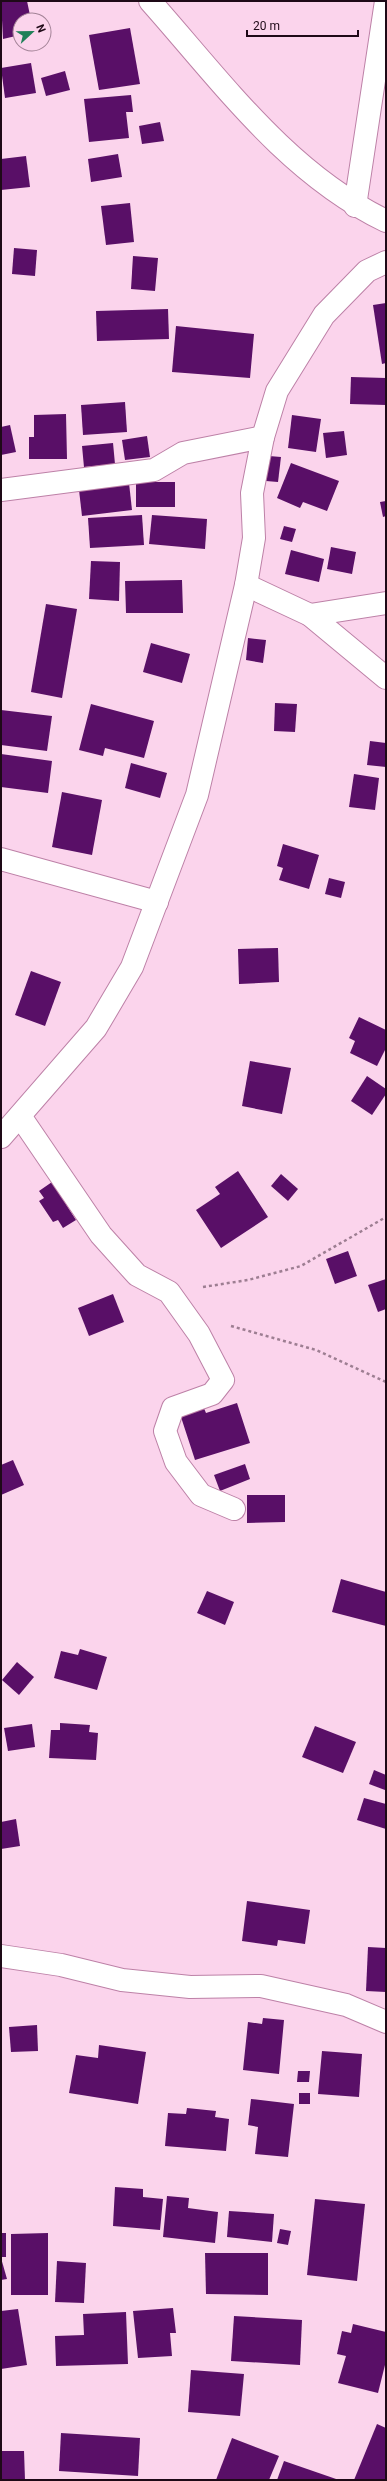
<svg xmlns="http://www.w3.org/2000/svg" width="387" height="2481" font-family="Roboto,sans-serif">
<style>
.building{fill:#590f67}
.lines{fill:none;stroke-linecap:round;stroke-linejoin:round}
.street-casing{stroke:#bd81a7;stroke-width:24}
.path{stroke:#9d7e92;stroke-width:2.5;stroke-dasharray:3 3;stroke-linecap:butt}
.street{stroke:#fff;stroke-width:22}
</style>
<rect width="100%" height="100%" fill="#fbd4ec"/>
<g class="building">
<path d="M1,1H27L31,20H20V35L3,39Z"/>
<path d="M130,28L140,84L99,90L89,35Z"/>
<path d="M31,63L36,93L5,98L1,68Z"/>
<path d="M65,71L70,90L46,96L41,78Z"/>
<path d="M131,95L133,112H126L129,138L89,142L84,99Z"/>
<path d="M160,122L164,141L142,144L139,126Z"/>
<path d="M118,154L122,177L91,182L88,159Z"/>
<path d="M26,156L30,187L1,190V159Z"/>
<path d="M130,203L134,242L106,245L101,206Z"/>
<path d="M14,248L37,250L35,276L12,274Z"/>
<path d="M133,256L158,258L155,291L131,289Z"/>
<path d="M386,303V363L382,364L373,305Z"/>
<path d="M168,309L169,339L97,341L96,311Z"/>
<path d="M176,326L254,334L250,378L172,372Z"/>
<path d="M351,377L386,378V405L350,404Z"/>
<path d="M125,402L127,432L83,435L81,405Z"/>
<path d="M66,414L67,459H29V437H34V415Z"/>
<path d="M292,415L321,419L316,452L288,448Z"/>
<path d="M10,425L16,452L1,455V427Z"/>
<path d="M344,431L347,455L326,458L323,433Z"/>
<path d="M147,436L150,457L125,460L122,440Z"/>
<path d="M113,443L115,464L84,467L82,446Z"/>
<path d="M269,456L281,457L278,482L266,481Z"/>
<path d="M291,463L339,481L327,511L303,502L300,508L277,498Z"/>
<rect x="136" y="482" width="39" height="25"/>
<path d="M129,483L132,510L82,516L79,490Z"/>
<path d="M386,501V516L383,517L380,502Z"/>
<path d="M142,515L144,545L90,548L88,518Z"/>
<path d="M152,515L207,519L205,549L149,544Z"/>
<path d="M284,526L296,529L292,542L280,539Z"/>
<path d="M331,547L356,552L352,574L327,569Z"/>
<path d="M291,550L324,559L319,582L285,574Z"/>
<path d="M91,561L120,562L119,601L89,599Z"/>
<path d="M182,580L183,613H126L125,581Z"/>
<path d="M46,604L77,609L62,698L31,692Z"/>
<path d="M248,638L266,640L263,663L246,660Z"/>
<path d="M151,643L190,654L182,683L143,672Z"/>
<path d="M275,703L297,704L295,732L274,731Z"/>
<path d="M91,704L154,721L144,758L105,748L103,756L79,750Z"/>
<path d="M1,710L52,716L47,751L1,745Z"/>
<path d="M370,741L386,743V767L367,765Z"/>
<path d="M1,754L52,761L48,793L1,787Z"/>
<path d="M131,763L167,773L160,798L125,788Z"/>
<path d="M354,774L379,778L375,810L349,807Z"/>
<path d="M62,792L102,800L92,855L52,847Z"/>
<path d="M283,844L319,855L309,889L279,880L283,868L277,866Z"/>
<path d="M329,878L345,882L341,898L325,894Z"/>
<path d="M278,948L279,982L239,984L238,949Z"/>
<path d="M31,971L61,982L45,1026L15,1015Z"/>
<path d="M359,1017L386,1030V1048L377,1066L350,1053L355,1041L349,1038Z"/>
<path d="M250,1061L291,1068L282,1114L242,1106Z"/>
<path d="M367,1076L386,1089V1094L372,1115L351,1101Z"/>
<path d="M238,1171L268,1217L221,1248L196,1210L220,1194L215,1187Z"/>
<path d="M281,1174L298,1189L288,1201L271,1186Z"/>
<path d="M52,1182L76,1220L63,1228L58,1220L53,1222L39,1201L44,1198L39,1191Z"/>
<path d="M348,1251L357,1276L335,1284L326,1259Z"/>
<path d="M386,1279V1309L378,1312L368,1285Z"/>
<path d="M113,1294L124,1322L89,1336L78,1308Z"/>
<path d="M237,1403L250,1443L195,1460L180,1414L203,1406L206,1413Z"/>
<path d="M13,1460L24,1485L1,1495V1465Z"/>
<path d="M245,1464L250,1479L220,1491L214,1475Z"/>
<path d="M247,1495H285V1522L247,1523Z"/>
<path d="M341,1579L386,1592V1626L332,1612Z"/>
<path d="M207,1591L234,1602L225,1625L197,1613Z"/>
<path d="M80,1649L107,1657L97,1690L54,1678L61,1651L78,1655Z"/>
<path d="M17,1662L34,1677L19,1695L2,1680Z"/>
<path d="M60,1723L90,1725L89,1732L98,1733L96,1760L49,1758L51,1730H60Z"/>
<path d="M32,1724L35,1747L8,1751L4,1728Z"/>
<path d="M315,1726L356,1742L343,1773L302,1757Z"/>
<path d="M374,1770L386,1775L385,1790L369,1784Z"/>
<path d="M364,1798L386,1804V1829L357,1820Z"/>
<path d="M16,1819L20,1846L1,1849V1822Z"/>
<path d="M247,1901L310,1910L305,1944L278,1940L277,1946L242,1941Z"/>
<path d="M368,1947L386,1948V1992L366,1991Z"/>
<path d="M263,2018L284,2020L279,2074L243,2070L248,2022L262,2024Z"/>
<path d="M37,2025L38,2051L11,2052L9,2027Z"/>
<path d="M99,2045L146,2052L138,2104L69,2093L76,2055L98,2058Z"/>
<path d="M322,2051L362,2054L359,2097L318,2094Z"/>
<path d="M298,2071H310L309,2082H297Z"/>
<rect x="299" y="2093" width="11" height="11"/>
<path d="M251,2099L294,2104L288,2157L255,2154L258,2127L248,2125Z"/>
<path d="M187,2108L216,2111L215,2117L229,2119L226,2151L165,2146L168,2113L186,2114Z"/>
<path d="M115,2187L143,2189V2197L163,2199L160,2230L113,2226Z"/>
<path d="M167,2196L189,2198L188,2208L218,2212L215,2243L163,2237Z"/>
<path d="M315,2199L365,2204L357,2281L307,2275Z"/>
<path d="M229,2211L274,2214L272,2242L227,2237Z"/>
<path d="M280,2229L291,2231L288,2245L277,2243Z"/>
<rect x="1" y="2233" width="5" height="24"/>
<path d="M48,2233V2295H11V2234Z"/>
<path d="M205,2253H268V2295L206,2294Z"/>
<path d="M1,2258L7,2279L1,2280Z"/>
<path d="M57,2261L86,2263L84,2303L55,2302Z"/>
<path d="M173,2308L176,2333H170L172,2356L138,2358L133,2311Z"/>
<path d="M18,2309L27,2365L1,2369V2311Z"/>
<path d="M126,2312L128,2364L56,2366L55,2336L84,2335L83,2314Z"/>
<path d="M234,2316L302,2320L300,2365L231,2361Z"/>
<path d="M353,2324L386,2332V2361L378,2393L338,2383L346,2356L337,2354L342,2331L351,2333Z"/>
<path d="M191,2370L244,2374L240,2416L188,2412Z"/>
<path d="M377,2424L386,2428V2480H354Z"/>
<path d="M61,2433L140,2438L138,2476L59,2471Z"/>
<path d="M232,2438L279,2456L269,2480H216Z"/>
<path d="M1,2451H24L25,2480H1Z"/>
<path d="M284,2461L339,2480H277Z"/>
</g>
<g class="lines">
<defs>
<g id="street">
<path d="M150,1C222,82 287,173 386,221"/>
<path d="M355,206L386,1"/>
<path d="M1,490L154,470L183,453L263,437"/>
<path d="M246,585L310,615L386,678"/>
<path d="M310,615L386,603"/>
<path d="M1,859L157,902"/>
<path d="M20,1116L101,1235L137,1275L169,1292L199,1334L223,1380L212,1394L173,1408L165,1431L176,1462L201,1495L234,1509"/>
<path d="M1,1137L96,1028L132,967L197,795L246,585L254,538L252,493L263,437L277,391L324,315L367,271L386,262"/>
<path d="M1,1956L61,1965L122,1980L190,1987L261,1986L346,2005L386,2022"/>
</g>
</defs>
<use href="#street" class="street-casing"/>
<g class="path">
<path d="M203,1287L248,1280L301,1266L386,1217"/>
<path d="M231,1326L316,1350L386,1382"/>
</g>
<use href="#street" class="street"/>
</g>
<rect width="387" height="2481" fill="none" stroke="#1e0917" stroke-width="4"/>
<g transform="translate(32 32) rotate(68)"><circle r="19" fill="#fbd4ec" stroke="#a38397"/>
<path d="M0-3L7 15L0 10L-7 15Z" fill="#1f8058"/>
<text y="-6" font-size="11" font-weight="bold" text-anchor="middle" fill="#1e0917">N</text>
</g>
<path d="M247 30v6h111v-6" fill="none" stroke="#1e0917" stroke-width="2"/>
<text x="253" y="30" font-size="12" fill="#1e0917" stroke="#fbd4ec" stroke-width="3" paint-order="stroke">20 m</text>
</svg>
